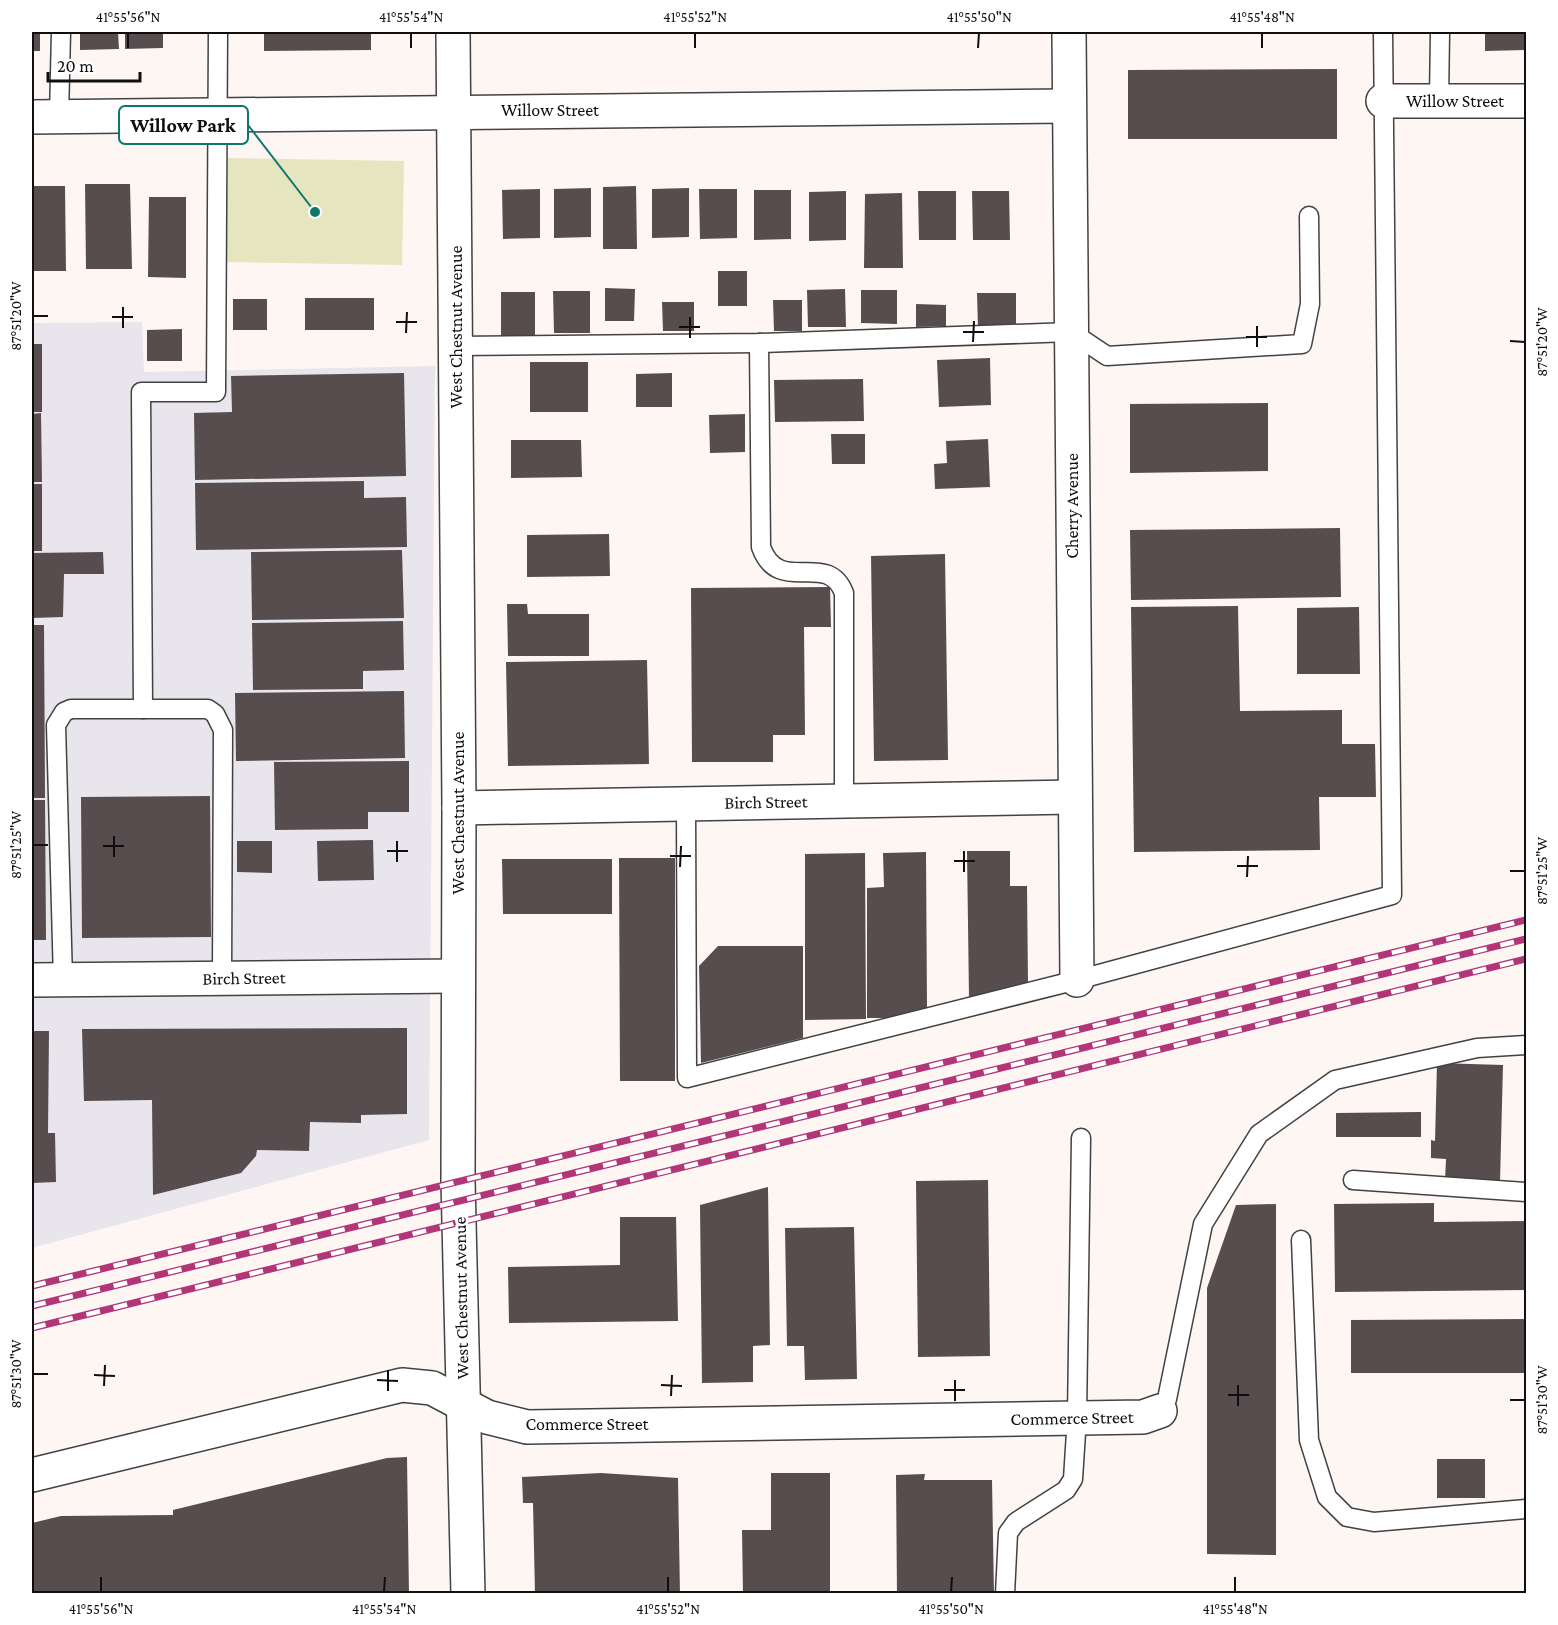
<svg xmlns="http://www.w3.org/2000/svg" width="1558" height="1625" font-family="'Crimson Pro',serif">
  <style>
    .industrial { fill: #e8e5ed }
    .green { fill: #e5e5bf }
    .building { fill: #574d4e }
    .lines { fill: none; stroke-linecap: round; stroke-linejoin: round }
    .service-casing { stroke: #424242; stroke-width: 21 }
    .minor-casing { stroke: #424242; stroke-width: 36 }
    .service { stroke: #fff; stroke-width: 18 }
    .minor { stroke: #fff; stroke-width: 33 }
    .rail-casing { stroke: #b23577; stroke-width: 7 }
    .rail { stroke: #fff; stroke-width: 4.5; stroke-dasharray: 14; stroke-linecap: butt }
    .ticks { fill: none; stroke: #0f0f0f; stroke-width: 2 }
    .labels { text-anchor: middle; dominant-baseline: central; stroke-width: 6; stroke-linejoin: round; paint-order: stroke }
    .street-label { font-size: 18px; fill: #0f0f0f; stroke: #fff }
    .leader { fill: none; stroke: #0f766e; stroke-width: 2 }
    .callout-dot { fill: #0f766e; stroke: #fff; stroke-width: 2 }
    .callout { fill: #fff; stroke: #0f766e; stroke-width: 2 }
    .callout-label { font-size: 20px; text-anchor: middle; font-weight: bold; fill: #0f0f0f }
    .neatline { fill: none; stroke: #0f0f0f; stroke-width: 2 }
    .ticks-label { font-size: 15px; text-anchor: middle; fill: #0f0f0f }
  </style>
  <rect width="100%" height="100%" fill="#fef6f3"/>
  <!-- industrial -->
  <path class="industrial" d="M142 322 144 372 435 366 429 1140 32 1248V323Z"/>
  <!-- green -->
  <path class="green" d="M228 158 404 161 402 265 226 262Z"/>
  <!-- building -->
  <g class="building">
    <rect x="32" y="32" width="8" height="19"/>
    <path d="M80 32H118L119 49 80 50Z"/>
    <path d="M125 32H163V48L125 49Z"/>
    <path d="M264 32H371V50L264 51Z"/>
    <path d="M1485 32H1526V50L1485 51Z"/>
    <path d="M1337 69V139H1128V70Z"/>
    <path d="M85 184H130L132 269H86Z"/>
    <path d="M32 186H65L66 271H32Z"/>
    <path d="M636 186 637 249H603V187Z"/>
    <path d="M591 188V237L554 238V189Z"/>
    <path d="M689 188V237L652 238V189Z"/>
    <path d="M540 189V238L503 239 502 190Z"/>
    <path d="M699 189H737V238L700 239Z"/>
    <path d="M754 190H791V239L754 240Z"/>
    <path d="M846 191V240L809 241V192Z"/>
    <path d="M918 191H956V240H919Z"/>
    <path d="M972 191H1009L1010 240H973Z"/>
    <path d="M902 193 903 268H864L865 194Z"/>
    <path d="M149 197H186V278L148 277Z"/>
    <rect x="718" y="271" width="29" height="35"/>
    <path d="M605 288 635 289 634 321H605Z"/>
    <path d="M845 289 846 327H808L807 290Z"/>
    <path d="M861 290H897V324L861 323Z"/>
    <path d="M553 291H590V333H554Z"/>
    <rect x="501" y="292" width="34" height="45"/>
    <path d="M977 293H1016V327L978 328Z"/>
    <rect x="305" y="298" width="69" height="32"/>
    <rect x="233" y="299" width="34" height="31"/>
    <path d="M773 300H802V331H774Z"/>
    <path d="M662 302H694V331H663Z"/>
    <path d="M916 304 946 305V326L916 327Z"/>
    <path d="M182 329V361H147V330Z"/>
    <rect x="32" y="344" width="10" height="68"/>
    <path d="M990 358 991 405 939 407 937 360Z"/>
    <rect x="530" y="362" width="58" height="50"/>
    <path d="M404 373 406 476 195 480 194 413 232 412 231 376Z"/>
    <path d="M672 373V407H636V374Z"/>
    <path d="M863 379 864 421 775 422 774 380Z"/>
    <path d="M1268 403V471L1130 473V404Z"/>
    <path d="M41 413 42 482H32V414Z"/>
    <path d="M745 414V452L710 453 709 415Z"/>
    <path d="M831 434H865V464H832Z"/>
    <path d="M988 439 990 487 935 489 934 464 947 463 946 441Z"/>
    <path d="M511 440H581L582 477 511 478Z"/>
    <path d="M364 481V498L406 497 407 547 196 550 195 483Z"/>
    <rect x="32" y="484" width="10" height="67"/>
    <path d="M1340 528 1341 597 1131 600 1130 530Z"/>
    <path d="M609 534 610 576 527 577V535Z"/>
    <path d="M402 550 404 618 252 620 251 552Z"/>
    <path d="M103 552 104 574H64L63 617 32 618V553Z"/>
    <path d="M945 554 948 760 874 761 871 556Z"/>
    <path d="M830 587 831 627H804L805 735H773V762H692L691 588Z"/>
    <path d="M507 604H527L528 614H589V656H508Z"/>
    <path d="M1238 606 1240 711 1342 710V744H1375L1376 797H1319L1320 850 1134 852 1131 607Z"/>
    <path d="M1359 607 1360 674H1297V608Z"/>
    <path d="M403 621 404 670 363 671V689L253 690 252 623Z"/>
    <path d="M32 625H44L45 798H32Z"/>
    <path d="M647 660 649 764 508 766 506 662Z"/>
    <path d="M404 691 405 758 236 761 235 693Z"/>
    <path d="M409 761V812H368V829L275 830 274 762Z"/>
    <path d="M210 796 211 937 82 938 81 797Z"/>
    <path d="M32 800H45L46 940H32Z"/>
    <path d="M373 840 374 880 318 881 317 841Z"/>
    <path d="M237 841H272V873L237 872Z"/>
    <path d="M967 851H1010V886H1027L1028 983 969 998Z"/>
    <path d="M926 852 927 1009 891 1018H867V888L884 887 883 853Z"/>
    <path d="M865 853 866 1019 805 1020V854Z"/>
    <path d="M619 858H675V1081H620Z"/>
    <path d="M502 859H612V914H503Z"/>
    <path d="M718 946H803V1038L701 1063 699 966Z"/>
    <path d="M407 1028V1114L361 1115V1123L310 1122 309 1151 257 1150 256 1156 241 1173 153 1195 152 1100 84 1101 82 1029Z"/>
    <path d="M32 1031H49L48 1133H55L56 1182 32 1183Z"/>
    <path d="M1437 1063 1503 1065 1500 1182 1445 1181 1446 1159 1431 1158V1140L1435 1141Z"/>
    <path d="M1421 1112V1137H1336V1113Z"/>
    <path d="M988 1180 990 1356 918 1357 916 1181Z"/>
    <path d="M768 1187 770 1345 753 1346V1382L702 1383 700 1205Z"/>
    <path d="M1434 1203V1222L1526 1221V1290L1335 1292 1334 1204Z"/>
    <path d="M1276 1204V1555L1207 1554V1288L1236 1205Z"/>
    <path d="M620 1217H676L678 1321 509 1323 508 1267 620 1265Z"/>
    <path d="M854 1227 857 1379 805 1380 804 1346H787L785 1228Z"/>
    <path d="M1526 1319V1373H1351V1320Z"/>
    <path d="M407 1457 409 1594H32V1523L61 1516 173 1515V1510L387 1458Z"/>
    <rect x="1437" y="1459" width="48" height="39"/>
    <path d="M601 1473 678 1478 680 1594H535L533 1503H523L522 1477Z"/>
    <path d="M771 1473H830V1594H743L742 1530H771Z"/>
    <path d="M925 1474 924 1480H992L994 1594H897L896 1475Z"/>
  </g>
  <g class="lines">
    <defs>
      <g id="service">
        <path d="M1439 101 1440 32"/>
        <path d="M59 116 61 32"/>
        <path d="M759 343 761 547C779 597 827 549 844 593V801"/>
        <path d="M456 346 759 343 1071 332 1107 356 1302 344 1310 304 1309 216"/>
        <path d="M143 709 141 392H216L218 32"/>
        <path d="M686 804 687 1078 1077 980 1392 895 1383 32"/>
        <path d="M63 980 56 725 64 712 71 709H208L215 714 223 730 222 978"/>
        <path d="M1353 1180 1526 1192"/>
        <path d="M1301 1240 1309 1440 1327 1497 1347 1517 1374 1522 1526 1509"/>
        <path d="M1160 1411 1167 1399 1203 1224 1259 1134 1335 1080 1477 1048 1526 1045"/>
        <path d="M1005 1594 1008 1533 1016 1522 1066 1490 1073 1479 1077 1417 1081 1138"/>
      </g>
      <g id="minor">
        <path d="M453 32 459 808 458 1181 468 1594"/>
        <path d="M1069 32 1077 980"/>
        <path d="M1383 101H1526"/>
        <path d="M32 117 1069 106"/>
        <path d="M459 808 1074 797"/>
        <path d="M32 980 457 976"/>
        <path d="M32 1475 402 1385 432 1388 487 1417 527 1427 1143 1417 1160 1411"/>
      </g>
    </defs>
    <!-- service casing -->
    <use href="#service" class="service-casing"/>
    <!-- minor casing -->
    <use href="#minor" class="minor-casing"/>
    <!-- service -->
    <use href="#service" class="service"/>
    <!-- minor -->
    <use href="#minor" class="minor"/>
    <defs>
      <g id="rail">
        <path d="M32 1286 1526 920"/>
        <path d="M32 1306 1526 939"/>
        <path d="M32 1328 1526 959"/>
      </g>
    </defs>
    <!-- rail casing -->
    <use href="#rail" class="rail-casing"/>
    <!-- rail -->
    <use href="#rail" class="rail"/>
  </g>
  <!-- ticks -->
  <path class="ticks" d="M128 48V33M411 48V33M695 48V33M978 48 979 33M1262 48V33M33 316H48M112 317H133M396 322H417M679 327H700M123 328V307M963 332H984M406 333 407 312M1246 337H1267M690 338V317M1510 341 1525 342M973 342 974 321M1257 347V326M33 845H48M103 846H124M387 851H408M670 856H691M114 857V836M954 861H975M397 862V841M1237 866H1258M680 867 681 846M1510 871H1525M964 872V851M1247 877 1248 856M33 1374H48M94 1375 115 1376M377 1380 398 1381M661 1385 682 1386M104 1386 105 1365M944 1390H965M388 1391V1370M1228 1395H1249M671 1396 672 1375M1510 1400H1525M955 1401V1380M1238 1406V1385M101 1592V1577M384 1592 385 1577M668 1592V1577M951 1592 952 1577M1235 1592V1577"/>
  <g class="labels">
    <!-- street labels -->
    <g class="street-label">
      <text x="1455" y="101">Willow Street</text>
      <text x="550" y="110">Willow Street</text>
      <text transform="translate(456 327) rotate(-90)">West Chestnut Avenue</text>
      <text transform="translate(1072 506) rotate(-90)">Cherry Avenue</text>
      <text transform="translate(766 802) rotate(-1)">Birch Street</text>
      <text transform="translate(458 813) rotate(-90)">West Chestnut Avenue</text>
      <text transform="translate(244 978) rotate(-1)">Birch Street</text>
      <text transform="translate(461 1298) rotate(-91)">West Chestnut Avenue</text>
      <text transform="translate(1072 1418) rotate(-1)">Commerce Street</text>
      <text x="587" y="1424">Commerce Street</text>
    </g>
  </g>
  <!-- callouts -->
  <path class="leader" d="M315 212L248 125"/>
  <circle class="callout-dot" cx="315" cy="212" r="6"/>
  <rect class="callout" x="119" y="106" width="129" height="38" rx="6"/>
  <g class="callout-label">
    <text x="183" y="132">Willow Park</text>
  </g>
  <!-- border -->
  <rect width="1558" height="1625" fill="none" stroke="#ffffff" stroke-width="66"/>
  <!-- scale -->
  <path d="M48 72v9h92v-9" fill="none" stroke="#0f0f0f" stroke-width="3"/>
  <text x="57" y="72" font-size="18" fill="#0f0f0f" stroke="#ffffff" stroke-width="4.5" paint-order="stroke">20 m</text>
  <rect x="33" y="33" width="1492" height="1559" class="neatline"/>
  <g class="ticks-label">
    <text x="128" y="22">41°55'56"N</text>
    <text x="411" y="22">41°55'54"N</text>
    <text x="695" y="22">41°55'52"N</text>
    <text x="979" y="22">41°55'50"N</text>
    <text x="1262" y="22">41°55'48"N</text>
    <text transform="translate(16 316) rotate(-90)" y="5">87°51'20"W</text>
    <text transform="translate(1542 342) rotate(-90)" y="5">87°51'20"W</text>
    <text transform="translate(16 845) rotate(-90)" y="5">87°51'25"W</text>
    <text transform="translate(1542 871) rotate(-90)" y="5">87°51'25"W</text>
    <text transform="translate(16 1374) rotate(-90)" y="5">87°51'30"W</text>
    <text transform="translate(1542 1400) rotate(-90)" y="5">87°51'30"W</text>
    <text x="101" y="1614">41°55'56"N</text>
    <text x="384" y="1614">41°55'54"N</text>
    <text x="668" y="1614">41°55'52"N</text>
    <text x="951" y="1614">41°55'50"N</text>
    <text x="1235" y="1614">41°55'48"N</text>
  </g>
</svg>
